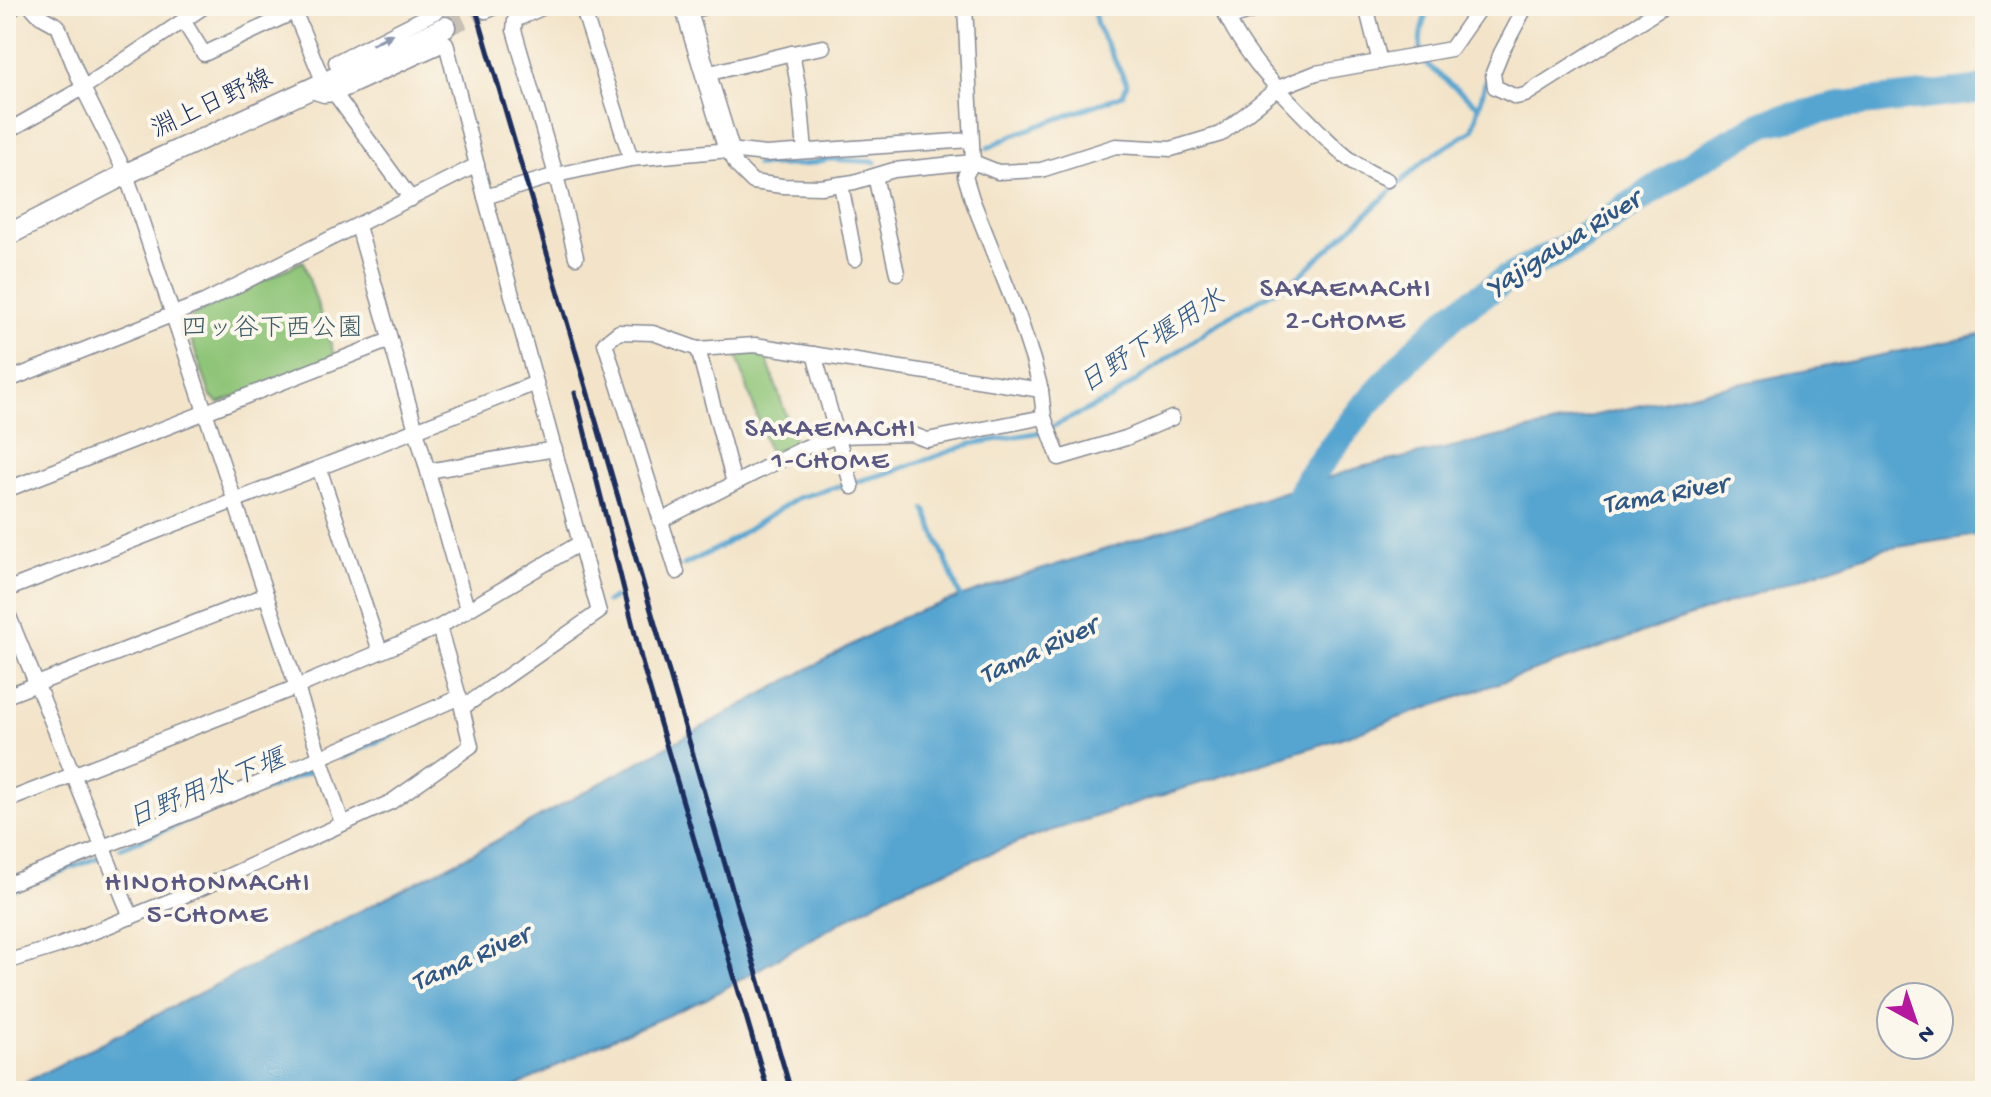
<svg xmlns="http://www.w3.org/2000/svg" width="1991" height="1097" font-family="'Gochi Hand','Klee One',sans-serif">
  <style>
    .green { fill: #8fc578; stroke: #557a6b; stroke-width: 2 }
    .water { fill: #56a5d0; stroke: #386a97; stroke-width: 2 }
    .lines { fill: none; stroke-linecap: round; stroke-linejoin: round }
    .stream { stroke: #56a5d0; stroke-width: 5 }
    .river { stroke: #56a5d0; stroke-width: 28 }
    .secondary-tunnel { stroke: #c8c0b4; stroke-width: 20; stroke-dasharray: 20 10; stroke-linecap: butt }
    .street-casing { stroke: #878a94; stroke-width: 17 }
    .secondary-casing { stroke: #878a94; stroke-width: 23 }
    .street { stroke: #fff; stroke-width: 14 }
    .secondary { stroke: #fff; stroke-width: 20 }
    .rail { stroke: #1b2f5e; stroke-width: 5 }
    .oneway { fill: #8d97ae }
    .labels { text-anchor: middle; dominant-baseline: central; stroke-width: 8; stroke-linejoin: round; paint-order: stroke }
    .street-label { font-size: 26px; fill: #1b2f5e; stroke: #fbf7ec }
    .park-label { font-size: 26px; fill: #3e5c66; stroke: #fbf7ec }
    .water-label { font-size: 28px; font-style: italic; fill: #305886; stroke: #fbf7ec }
    .neighbourhood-label { font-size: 28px; letter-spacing: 2px; fill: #5b5883; stroke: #fbf7ec }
  </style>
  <rect width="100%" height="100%" fill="#fbf7ec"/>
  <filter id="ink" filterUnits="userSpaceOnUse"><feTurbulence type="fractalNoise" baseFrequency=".0125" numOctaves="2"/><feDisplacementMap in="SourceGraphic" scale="16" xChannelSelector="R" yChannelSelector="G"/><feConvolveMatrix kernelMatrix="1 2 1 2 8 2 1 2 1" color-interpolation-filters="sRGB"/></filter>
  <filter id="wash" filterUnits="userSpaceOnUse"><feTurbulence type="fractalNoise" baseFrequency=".006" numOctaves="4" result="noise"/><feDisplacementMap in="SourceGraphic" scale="32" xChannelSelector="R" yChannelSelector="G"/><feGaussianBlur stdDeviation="1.8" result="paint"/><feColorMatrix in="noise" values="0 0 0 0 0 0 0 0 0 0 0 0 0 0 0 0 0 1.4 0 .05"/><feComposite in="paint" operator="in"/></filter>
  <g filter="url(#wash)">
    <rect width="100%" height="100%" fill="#f3e4c9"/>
    <!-- green -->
    <g class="green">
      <path d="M303 261 335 357 219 403 211 397 187 327 194 315Z"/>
      <path d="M736 353 765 354 796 444 769 453Z"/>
    </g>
    <!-- water -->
    <path class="water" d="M1985 334V534L1884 549 1338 739 1035 836 898 890 706 999 590 1049 508 1091H8L483 848 902 617 1009 580 1361 467 1719 388Z"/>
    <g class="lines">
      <!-- stream -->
      <g class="stream">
        <path d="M1429 6C1423 22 1415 44 1425 61 1430 70 1468 97 1478 106"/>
        <path d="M988 148 1013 135 1123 95 1127 84 1097 26 1093 6"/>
        <path d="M756 165H802L829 159 875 162"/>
        <path d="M925 509 962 601"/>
        <path d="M684 565 720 547 797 498 891 472 971 444 1041 432 1112 398 1215 325 1297 278 1425 160 1473 130 1488 72"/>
        <path d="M607 602 614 598"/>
        <path d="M548 640 589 612"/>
        <path d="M341 758 442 712"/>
        <path d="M120 848 309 772"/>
        <path d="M6 893 99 857"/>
      </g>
      <!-- river -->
      <path class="river" d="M1290 517 1309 478 1362 409 1413 353 1454 314 1506 279 1574 243 1696 161 1765 123 1844 105 1985 89"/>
    </g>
  </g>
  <g filter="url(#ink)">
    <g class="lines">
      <!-- secondary-tunnel -->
      <path class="secondary-tunnel" d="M445 27 486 8"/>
      <defs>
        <g id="street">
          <path d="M31 6 40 16 58 26 83 88 126 174 342 823"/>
          <path d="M292 6 324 83"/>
          <path d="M546 6 515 20 514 30 556 175 576 257"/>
          <path d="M582 6 631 159"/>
          <path d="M965 6 973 162 998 172 1041 170 1116 146 1171 149 1221 134 1278 88 1316 73 1451 49 1481 6"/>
          <path d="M1222 6C1242 54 1281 93 1317 129 1330 142 1344 157 1360 166 1368 172 1378 176 1387 180"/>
          <path d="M1366 6 1380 62"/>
          <path d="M1526 6 1501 53 1493 73 1495 87 1516 97 1525 95 1665 6"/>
          <path d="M688 13 706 6"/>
          <path d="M6 16 15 6"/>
          <path d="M1228 19 1267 6"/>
          <path d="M184 22 204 54 294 12"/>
          <path d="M792 53 800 96 805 151"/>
          <path d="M706 74 792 53 823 47"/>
          <path d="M341 76 336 62 437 11 435 6"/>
          <path d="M335 94 411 199"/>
          <path d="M6 132 83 88 205 6"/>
          <path d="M729 150 737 166 753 182 782 186 821 187 854 182 894 170 973 162"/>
          <path d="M973 162 965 176 972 199 1019 317 1033 360 1041 390 1044 417 1059 458 1126 438 1172 418"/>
          <path d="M875 176 897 273"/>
          <path d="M841 184 855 259"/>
          <path d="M485 197 556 175 631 159 729 150 766 154 971 140"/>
          <path d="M358 226 467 609"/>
          <path d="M698 349 734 483"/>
          <path d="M814 354 852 487"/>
          <path d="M6 381 204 302 477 165"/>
          <path d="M319 468 380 651"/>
          <path d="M428 471 555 449"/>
          <path d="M6 490 390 340"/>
          <path d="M660 521 806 447 838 436 911 434 927 440 1044 417"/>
          <path d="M677 572 605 343 619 332 653 333 698 349 755 345 1041 390"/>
          <path d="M6 590 536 383"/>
          <path d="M6 609 131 917"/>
          <path d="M439 627 462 707"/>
          <path d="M6 696 266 595"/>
          <path d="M6 801 297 687 439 627 580 543"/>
          <path d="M6 885C159 826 310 763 460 697"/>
          <path d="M6 962 58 946 195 891 391 802 471 746 462 708 599 612 485 197 446 43 335 94 324 95 308 90"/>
        </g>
        <g id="secondary">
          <path d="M685 6 729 150"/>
          <path d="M486 8 490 6"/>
          <path d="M6 236 126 174 445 27"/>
        </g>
      </defs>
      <!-- street casing -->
      <use href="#street" class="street-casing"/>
      <!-- secondary casing -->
      <use href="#secondary" class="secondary-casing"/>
      <!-- street -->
      <use href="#street" class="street"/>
      <!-- secondary -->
      <use href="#secondary" class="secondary"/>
      <!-- rail -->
      <g class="rail">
        <path d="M475 6 791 1091"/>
        <path d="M575 393 643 666 768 1091"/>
      </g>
    </g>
    <!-- one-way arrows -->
    <defs><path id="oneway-solid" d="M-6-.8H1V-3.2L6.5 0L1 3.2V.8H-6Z" transform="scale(2)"/></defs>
    <use class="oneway" href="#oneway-solid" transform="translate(382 39) rotate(-27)"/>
  </g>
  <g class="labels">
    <!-- street labels -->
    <g class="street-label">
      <text transform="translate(213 106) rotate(-25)">淵上日野線</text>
    </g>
    <!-- park labels -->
    <g class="park-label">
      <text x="272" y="330">四ッ谷下西公園</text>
    </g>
    <!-- water labels -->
    <g class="water-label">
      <text transform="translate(1564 245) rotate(-32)">Yajigawa River</text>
      <text transform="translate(1153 343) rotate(-33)">日野下堰用水</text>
      <text transform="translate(1665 496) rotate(-10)">Tama River</text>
      <text transform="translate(1039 652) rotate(-25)">Tama River</text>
      <text transform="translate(207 791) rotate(-22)">日野用水下堰</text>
      <text transform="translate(471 960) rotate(-24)">Tama River</text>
    </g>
    <!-- neighbourhood labels -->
    <g class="neighbourhood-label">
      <text x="1346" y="290">SAKAEMACHI<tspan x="1346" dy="32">2-CHOME</tspan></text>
      <text x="831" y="430">SAKAEMACHI<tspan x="831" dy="32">1-CHOME</tspan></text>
      <text x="208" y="884">HINOHONMACHI<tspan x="208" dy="32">5-CHOME</tspan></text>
    </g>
  </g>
  <!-- margin -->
  <rect width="1991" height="1097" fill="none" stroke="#fbf7ec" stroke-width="32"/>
  <!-- north arrow -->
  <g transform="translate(1915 1021) rotate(140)"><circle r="38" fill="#fbf7ec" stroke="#a1a7b3" stroke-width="2"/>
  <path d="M0-6L14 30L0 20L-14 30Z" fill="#b5179e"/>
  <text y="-12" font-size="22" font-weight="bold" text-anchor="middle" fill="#1b2f5e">N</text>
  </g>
</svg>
